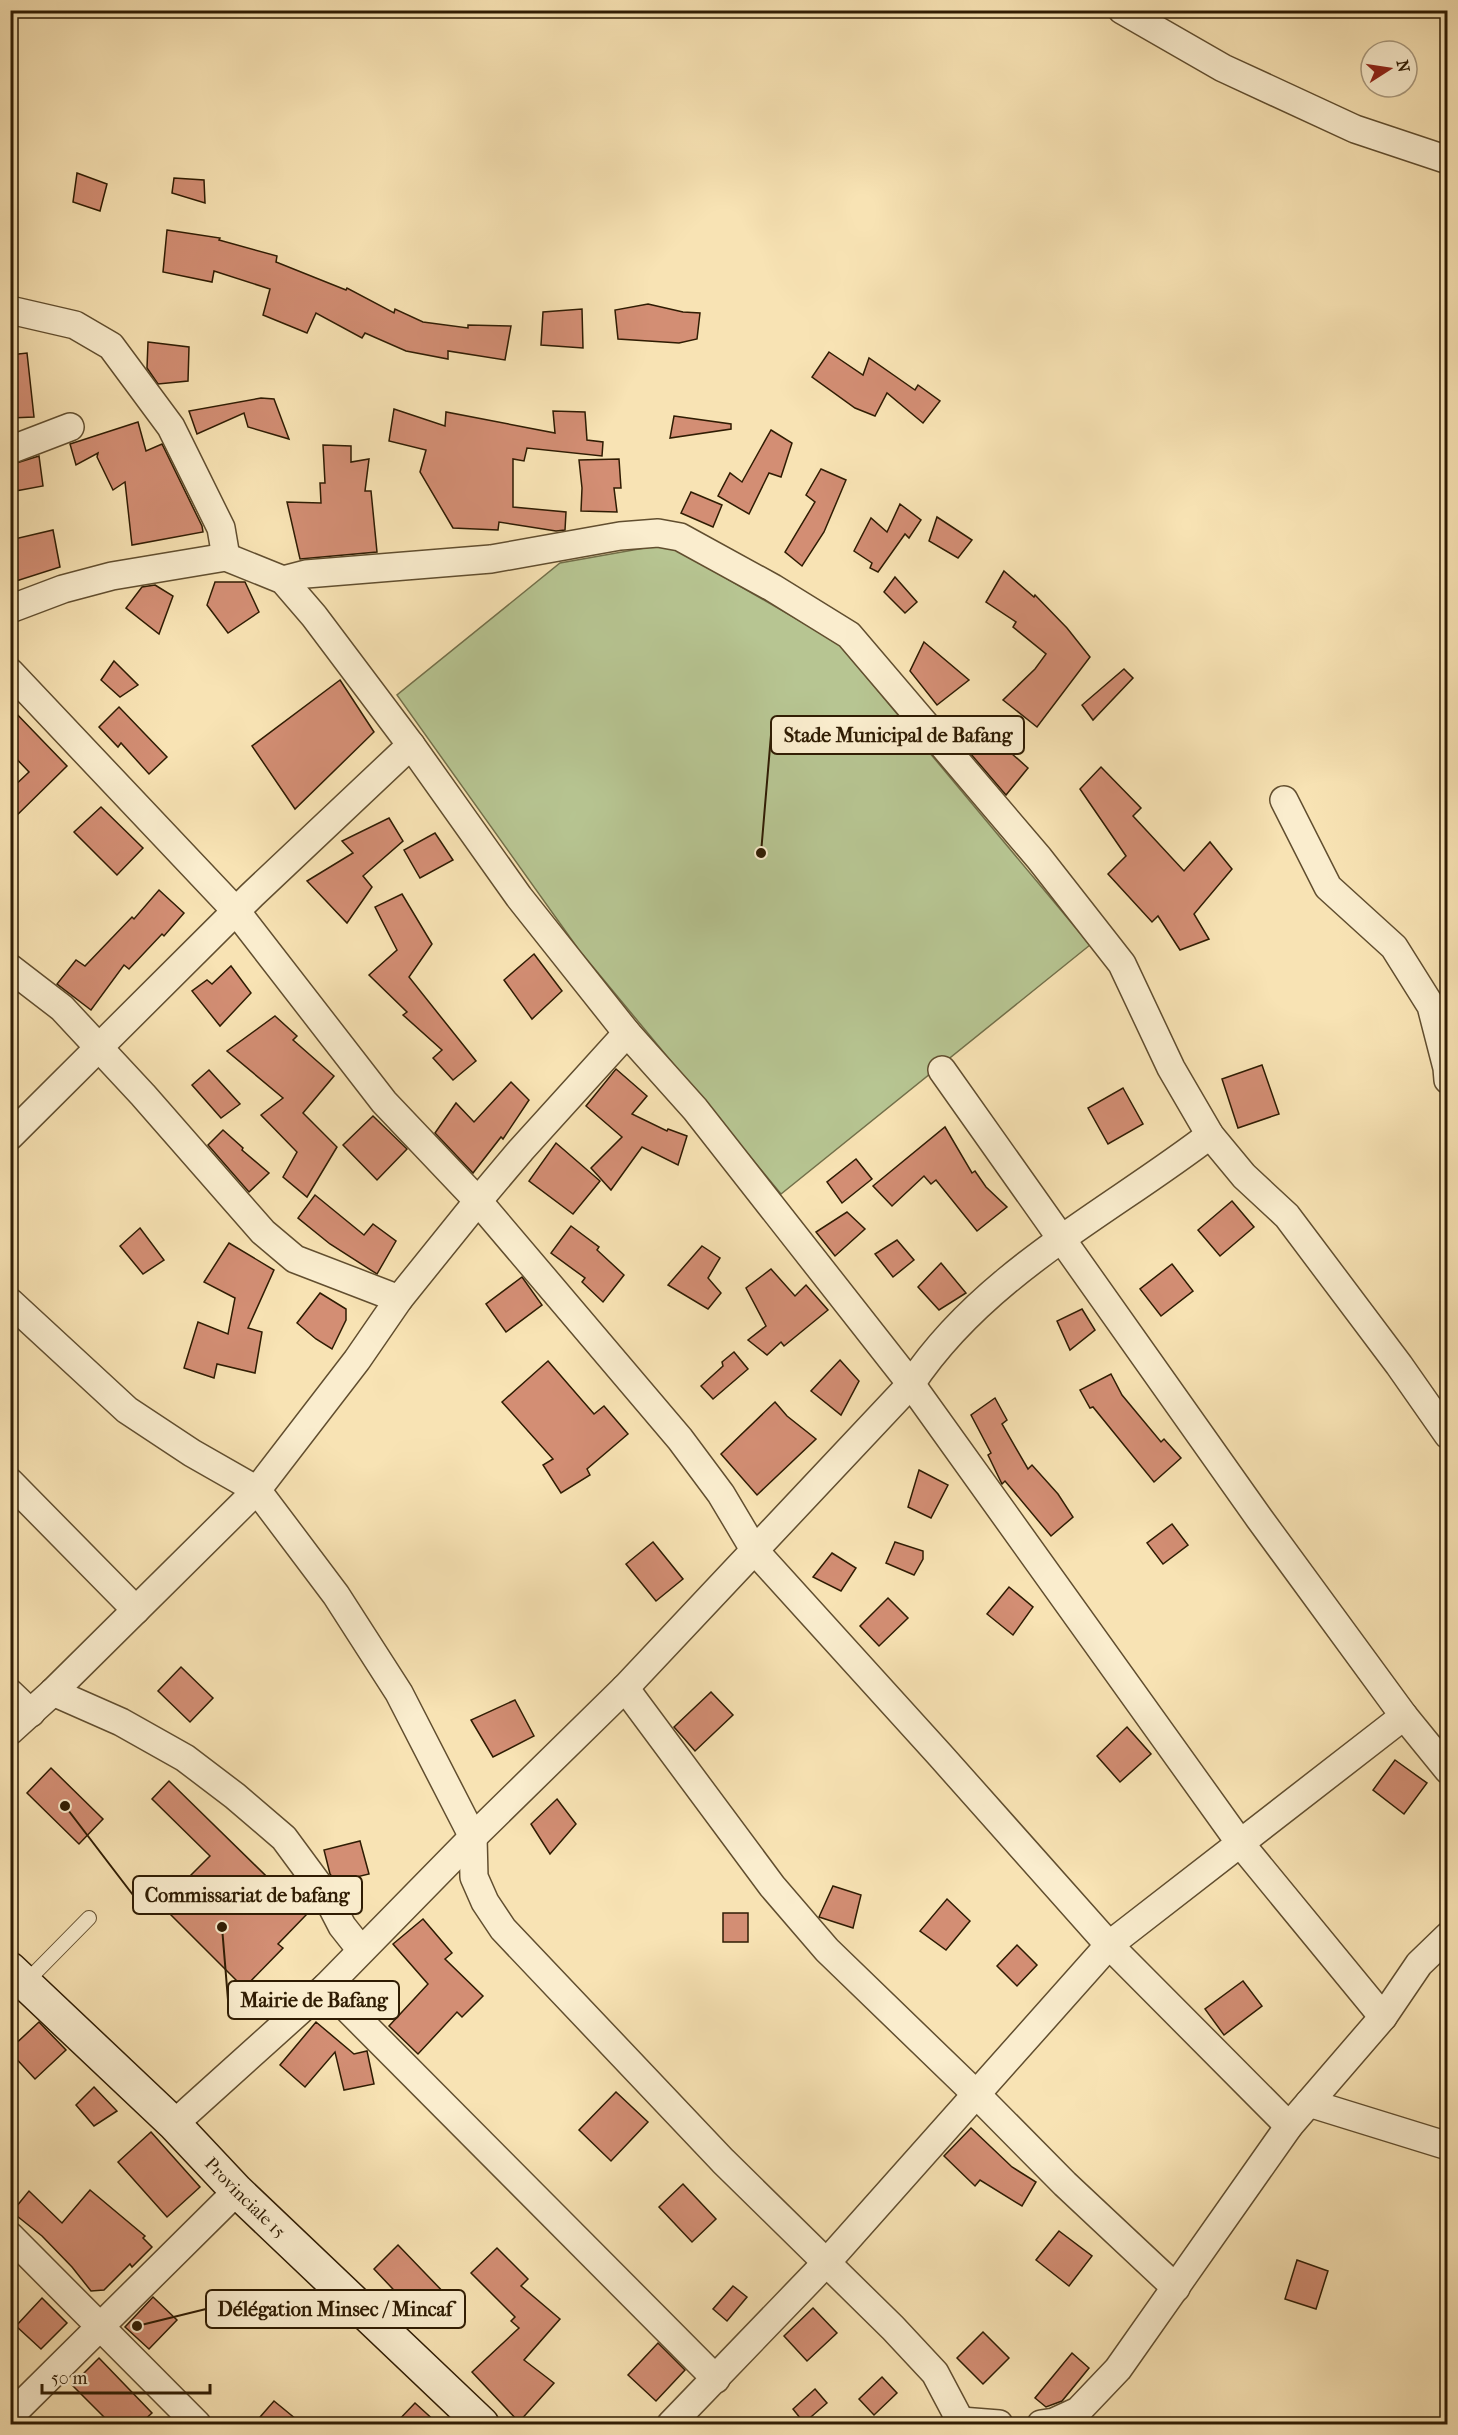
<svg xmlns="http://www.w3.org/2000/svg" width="1458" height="2435" font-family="'IM FELL French Canon',serif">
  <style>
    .green { fill: #b7c592; stroke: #73704a; stroke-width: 1.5 }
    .building { fill: #d38e74; stroke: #2f1c03; stroke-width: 1.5 }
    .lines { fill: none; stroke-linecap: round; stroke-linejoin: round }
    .lane-casing { stroke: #614e2f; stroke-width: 16 }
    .street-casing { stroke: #614e2f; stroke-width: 30 }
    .secondary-casing { stroke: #2f1c03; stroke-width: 36 }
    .lane { stroke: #faedce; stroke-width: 14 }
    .street { stroke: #faedce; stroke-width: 27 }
    .secondary { stroke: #faedce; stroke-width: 33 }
    .labels { text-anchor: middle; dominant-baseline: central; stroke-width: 4.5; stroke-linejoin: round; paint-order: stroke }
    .street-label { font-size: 18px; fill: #2f1c03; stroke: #faedce }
    .leader { fill: none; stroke: #2f1c03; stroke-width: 2 }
    .callout-dot { fill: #2f1c03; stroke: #faedce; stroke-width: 2 }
    .callout { fill: #faedce; stroke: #2f1c03; stroke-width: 2 }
    .callout-label { font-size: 20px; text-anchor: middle; font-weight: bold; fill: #2f1c03 }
  </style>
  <rect width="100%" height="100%" fill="#f8e3b4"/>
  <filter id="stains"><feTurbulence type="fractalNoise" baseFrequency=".00333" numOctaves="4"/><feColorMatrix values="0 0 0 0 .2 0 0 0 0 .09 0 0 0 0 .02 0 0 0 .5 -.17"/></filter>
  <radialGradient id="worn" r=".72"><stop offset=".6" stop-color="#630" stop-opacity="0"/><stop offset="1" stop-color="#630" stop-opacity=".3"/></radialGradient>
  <!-- green -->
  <path class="green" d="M667 544 838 643 1090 945 781 1194 579 950 397 695 560 563Z"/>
  <!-- building -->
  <g class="building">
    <path d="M77 173 107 184 100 211 73 202Z"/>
    <path d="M174 178 204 180 205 203 172 193Z"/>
    <path d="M167 230 220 238 219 240 277 256 276 262 346 290 347 288 394 313 395 309 423 322 468 328V325L511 326 505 360 448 351V359L406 351 365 333 362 338 316 313 307 333 263 315 270 289 214 271 212 282 163 272Z"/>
    <path d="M648 304 683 312 700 313 697 339 679 343 618 339 615 310Z"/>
    <path d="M582 309 583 348 541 345 543 312Z"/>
    <path d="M148 342 189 347 188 381 158 384 147 368Z"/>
    <path d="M829 352 863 375 869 358 915 390 918 385 940 401 923 423 887 393 875 416 855 408 812 377Z"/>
    <path d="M27 353 34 417 10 418V355Z"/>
    <path d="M261 398 274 399 289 439 248 427 244 413 197 434 189 411Z"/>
    <path d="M394 409 445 426 446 412 555 433 553 411 585 412 587 440 603 442 602 456 527 448 524 461 513 459V507L566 512 565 530 556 531 499 522 498 530 453 528 420 472 426 450 389 441Z"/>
    <path d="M674 416 731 424V429L670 438Z"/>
    <path d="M138 422 146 451 162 444 202 526 203 532 132 545 125 482 113 490 97 457 98 453 76 465 70 444Z"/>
    <path d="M771 430 792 443 781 477 769 473 749 514 718 496 730 473 742 482Z"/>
    <path d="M323 445 351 446V462L369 459 365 491H371L377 552 300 559 287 502 321 503 320 483H325Z"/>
    <path d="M39 456 43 486 10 492V465Z"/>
    <path d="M619 459 621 488H614L617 512 581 511 582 488 579 460Z"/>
    <path d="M821 469 846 480 824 532 802 566 785 552 815 502 806 495Z"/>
    <path d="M691 492 722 505 713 527 681 513Z"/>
    <path d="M900 504 921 520 909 538 905 534 878 572 870 568 872 563 854 551 871 518 887 532Z"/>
    <path d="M937 517 972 540 958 558 929 541Z"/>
    <path d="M53 530 60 567 10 583V540Z"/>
    <path d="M1004 571 1034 597 1035 595 1067 628 1090 657 1037 727 1003 700 1035 669 1046 654 1013 627 1016 622 986 602Z"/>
    <path d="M895 577 917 602 905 613 884 592Z"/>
    <path d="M215 582H245L259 612 228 633 207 605Z"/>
    <path d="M155 585 173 596 159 634 126 608 142 587Z"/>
    <path d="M924 642 969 680 937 705 910 671Z"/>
    <path d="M114 661 138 685 120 697 101 680Z"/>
    <path d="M1124 669 1133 678 1093 720 1082 705Z"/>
    <path d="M340 680 374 732 295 809 252 746Z"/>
    <path d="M10 707 67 766 10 822V790L29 772 10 752Z"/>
    <path d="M119 707 167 757 149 774 121 743 118 747 99 727Z"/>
    <path d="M984 729 1028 768 1006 795 964 746Z"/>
    <path d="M1101 767 1141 808 1133 816 1184 871 1210 842 1232 869 1194 914 1209 939 1180 950 1158 916 1152 922 1108 874 1126 856 1080 789Z"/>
    <path d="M101 807 143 848 117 875 74 832Z"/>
    <path d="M389 818 403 841 363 876 372 887 347 923 307 881 353 853 342 841Z"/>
    <path d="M435 833 453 860 420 878 404 850Z"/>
    <path d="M159 890 184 913 164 936 162 934 129 969 124 965 91 1010 57 984 76 960 85 966 132 917 134 919Z"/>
    <path d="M402 894 432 944 409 977 476 1061 453 1080 433 1058 442 1050 403 1015 407 1012 369 975 397 950 375 907Z"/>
    <path d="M534 954 562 991 532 1019 504 980Z"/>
    <path d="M231 966 251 993 220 1026 192 991 207 980 212 984Z"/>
    <path d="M275 1016 297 1036 293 1040 334 1076 303 1113 337 1147 307 1197 283 1177 297 1152 261 1115 283 1098 227 1051Z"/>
    <path d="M1262 1065 1279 1114 1238 1128 1222 1079Z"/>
    <path d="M616 1069 647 1096 632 1114 667 1131 668 1129 687 1136 678 1165 642 1147 611 1190 591 1168 622 1137 586 1106Z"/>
    <path d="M209 1070 240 1104 221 1118 192 1085Z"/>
    <path d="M511 1082 529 1100 503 1139 501 1137 473 1173 435 1133 456 1103 474 1122Z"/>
    <path d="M1123 1088 1143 1124 1108 1144 1088 1108Z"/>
    <path d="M373 1116 407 1149 377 1180 343 1145Z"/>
    <path d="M945 1127 972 1173 975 1171 986 1187 1007 1207 977 1231 936 1180 931 1184 924 1176 892 1206 873 1186Z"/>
    <path d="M223 1130 243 1148 242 1150 269 1173 249 1192 208 1145Z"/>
    <path d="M556 1143 600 1181 573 1214 529 1181Z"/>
    <path d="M856 1159 872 1179 842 1203 827 1182Z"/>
    <path d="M315 1195 364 1235 373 1224 396 1241 377 1274 330 1244 298 1218Z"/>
    <path d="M1232 1201 1254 1227 1220 1256 1198 1230Z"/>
    <path d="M847 1212 865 1229 835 1256 816 1232Z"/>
    <path d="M571 1226 599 1247 597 1250 624 1275 603 1302 582 1282 585 1278 551 1253Z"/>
    <path d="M140 1228 164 1260 143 1274 120 1246Z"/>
    <path d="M897 1240 914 1260 893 1277 875 1254Z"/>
    <path d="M229 1243 274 1270 248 1328 262 1332 255 1373 217 1364 214 1378 184 1368 198 1322 228 1334 235 1298 204 1282Z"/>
    <path d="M702 1246 720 1258 708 1278 721 1293 708 1309 668 1285Z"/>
    <path d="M941 1263 966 1293 939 1310 918 1287Z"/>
    <path d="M1172 1264 1193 1291 1161 1316 1140 1289Z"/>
    <path d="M771 1269 795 1296 806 1285 828 1310 784 1346 781 1342 767 1355 748 1340 766 1326 746 1288Z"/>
    <path d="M522 1277 542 1305 506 1332 486 1304Z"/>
    <path d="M320 1293 346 1309V1320L332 1349 316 1339 297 1323Z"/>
    <path d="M1082 1309 1095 1330 1070 1350 1057 1321Z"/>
    <path d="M734 1352 748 1369 713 1399 701 1386 723 1366 722 1362Z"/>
    <path d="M840 1360 859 1381 841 1415 811 1391Z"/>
    <path d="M548 1361 594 1414 604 1406 628 1434 587 1469 590 1475 561 1493 543 1465 553 1459 502 1402Z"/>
    <path d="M1111 1374 1122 1395 1161 1442 1164 1439 1181 1458 1154 1482 1093 1407 1090 1408 1080 1390Z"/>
    <path d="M995 1398 1007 1420 1002 1424 1028 1469 1032 1465 1058 1494 1073 1517 1051 1536 1005 1481 1002 1484 988 1455 991 1453 971 1415Z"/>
    <path d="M775 1402 787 1416 816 1439 757 1495 721 1454Z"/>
    <path d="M919 1470 948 1485 931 1518 908 1507Z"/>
    <path d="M1172 1524 1188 1545 1163 1564 1147 1543Z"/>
    <path d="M653 1542 683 1579 656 1601 626 1564Z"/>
    <path d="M895 1542 923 1551V1559L914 1575 886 1563Z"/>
    <path d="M832 1553 856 1568 841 1591 813 1577Z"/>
    <path d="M1009 1587 1033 1607 1013 1635 987 1614Z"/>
    <path d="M888 1598 908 1618 879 1646 860 1626Z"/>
    <path d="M181 1667 213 1698 190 1722 158 1691Z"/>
    <path d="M711 1692 733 1715 695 1751 674 1727Z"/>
    <path d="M515 1700 534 1736 493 1757 471 1720Z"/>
    <path d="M1127 1727 1151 1754 1120 1782 1097 1756Z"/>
    <path d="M1395 1760 1427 1783 1404 1814 1373 1790Z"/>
    <path d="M51 1768 103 1819 79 1844 27 1793Z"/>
    <path d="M169 1781 306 1915 278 1944 283 1948 244 1988 161 1905 210 1856 152 1799Z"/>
    <path d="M557 1799 576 1824 550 1854 531 1824Z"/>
    <path d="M360 1841 369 1874 336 1882 330 1874 324 1850Z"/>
    <path d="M833 1886 861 1895 853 1928 819 1917Z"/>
    <path d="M947 1899 970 1921 946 1950 920 1931Z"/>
    <rect x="723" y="1913" width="25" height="29"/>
    <path d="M423 1919 452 1953 445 1959 483 1996 462 2017 457 2012 418 2054 389 2026 428 1984 393 1944Z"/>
    <path d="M1017 1945 1037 1965 1017 1986 997 1966Z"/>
    <path d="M1243 1981 1262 2006 1224 2035 1205 2009Z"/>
    <path d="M39 2022 66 2050 35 2079 10 2052V2049Z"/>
    <path d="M316 2022 354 2054 367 2051 374 2084 344 2090 335 2052 305 2087 280 2065Z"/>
    <path d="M94 2087 117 2111 94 2126 76 2105Z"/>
    <path d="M616 2092 648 2122 611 2161 579 2130Z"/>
    <path d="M971 2128 1012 2167 1036 2182 1022 2206 980 2180 975 2186 944 2156Z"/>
    <path d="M151 2132 200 2187 167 2217 118 2162Z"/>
    <path d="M683 2184 716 2219 692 2242 659 2207Z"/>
    <path d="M90 2190 145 2236 143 2238 152 2247 132 2267 130 2264 104 2290 91 2291 72 2267 42 2236 12 2212 29 2191 62 2223Z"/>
    <path d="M1059 2231 1092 2256 1069 2286 1036 2260Z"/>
    <path d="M398 2245 450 2299 425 2323 374 2269Z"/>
    <path d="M497 2248 528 2279 521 2286 560 2319 524 2360 554 2383 519 2422 472 2372 519 2328 511 2321 515 2317 471 2273Z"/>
    <path d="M1297 2260 1328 2271 1316 2309 1285 2299Z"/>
    <path d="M733 2286 747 2297 727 2321 713 2309Z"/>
    <path d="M153 2297 177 2320 149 2349 125 2327Z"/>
    <path d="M42 2298 67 2323 41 2349 16 2326Z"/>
    <path d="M813 2308 837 2333 807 2361 784 2336Z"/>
    <path d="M983 2332 1009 2358 983 2384 957 2358Z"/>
    <path d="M658 2343 685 2370 656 2401 628 2375Z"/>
    <path d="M1072 2353 1089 2368 1062 2401 1046 2407 1035 2398Z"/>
    <path d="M99 2358 152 2413 140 2424H111L72 2385Z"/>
    <path d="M882 2377 897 2393 874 2415 859 2399Z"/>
    <path d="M815 2389 827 2403 804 2423 793 2409Z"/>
    <path d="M274 2401 302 2424H254Z"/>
    <path d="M415 2403 438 2424H395Z"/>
  </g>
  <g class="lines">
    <defs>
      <path id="lane" d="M25 1983 89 1918"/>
      <g id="street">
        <path d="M1122 10 1223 68 1355 129 1448 160"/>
        <path d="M10 310 75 325 111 346 171 427 221 528 226 557"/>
        <path d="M10 450 70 427"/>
        <path d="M283 580 306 574 491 559 620 536 658 533 680 537 773 588 849 635 1039 858 1122 964 1171 1068 1210 1135 1244 1176 1287 1216 1399 1365 1448 1435"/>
        <path d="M10 609 63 589 112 576 226 557 283 580 314 616 411 745 519 897 627 1033 695 1109 911 1384 1240 1843 1383 2017"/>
        <path d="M10 672 236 911 384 1102 478 1201 680 1439 721 1494 755 1551 940 1755 1109 1945 1289 2126"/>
        <path d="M1284 800 1328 887 1394 947 1431 1006 1447 1068 1448 1080"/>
        <path d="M10 968 62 1008 143 1095 263 1232 295 1259 399 1299"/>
        <path d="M942 1070 1259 1518 1404 1716 1448 1770"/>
        <path d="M10 1136 252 895 411 745"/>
        <path d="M10 1302 127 1410 192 1453 257 1490 336 1595 399 1693 473 1837 474 1877 485 1902 503 1929 723 2161 893 2328 935 2373 962 2424"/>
        <path d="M10 1482 136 1610"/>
        <path d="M625 1688 772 1886 827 1950 976 2094 1065 2184 1176 2288"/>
        <path d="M53 1692 121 1722 185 1758 235 1796 284 1838 326 1895 342 1926 361 1950"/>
        <path d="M10 1693 31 1713"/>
        <path d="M10 1731 53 1692 257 1490 357 1360 399 1299 478 1201 521 1150 627 1033"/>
        <path d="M326 1987 716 2379"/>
        <path d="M1309 2103 1448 2146"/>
        <path d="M174 2124 326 1987 473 1837 625 1688 911 1384C984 1274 1108 1213 1210 1135"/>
        <path d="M10 2236 197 2424"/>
        <path d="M10 2416 237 2191"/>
        <path d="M961 2421 999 2424"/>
        <path d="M671 2424 827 2262 1109 1945 1404 1716"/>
        <path d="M1041 2424 1054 2422 1078 2411 1118 2369 1289 2126 1383 2017 1419 1964 1448 1936"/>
      </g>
      <g id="secondary">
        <path id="s1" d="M10 1969 174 2124 237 2191 482 2424"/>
      </g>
    </defs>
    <!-- lane casing -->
    <use href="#lane" class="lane-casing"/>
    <!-- street casing -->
    <use href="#street" class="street-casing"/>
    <!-- secondary casing -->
    <use href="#secondary" class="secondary-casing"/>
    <!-- lane -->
    <use href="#lane" class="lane"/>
    <!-- street -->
    <use href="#street" class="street"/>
    <!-- secondary -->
    <use href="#secondary" class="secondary"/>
  </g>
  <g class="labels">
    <!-- street labels -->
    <g class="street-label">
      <text stroke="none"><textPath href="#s1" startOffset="328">Provinciale 15</textPath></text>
    </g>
  </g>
  <!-- callouts -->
  <path class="leader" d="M761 853L771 735M65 1806L133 1895M222 1927L228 2000M137 2326L206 2309"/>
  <g class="callout-dot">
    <circle cx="761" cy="853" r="6"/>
    <circle cx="65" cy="1806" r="6"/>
    <circle cx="222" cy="1927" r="6"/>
    <circle cx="137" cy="2326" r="6"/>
  </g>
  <g class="callout">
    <rect x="771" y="716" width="253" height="38" rx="6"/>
    <rect x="133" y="1876" width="229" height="38" rx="6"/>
    <rect x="228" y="1981" width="171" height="38" rx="6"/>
    <rect x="206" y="2290" width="259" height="38" rx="6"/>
  </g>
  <g class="callout-label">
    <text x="898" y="742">Stade Municipal de Bafang</text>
    <text x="247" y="1902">Commissariat de bafang</text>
    <text x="314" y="2007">Mairie de Bafang</text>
    <text x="335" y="2316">Délégation Minsec / Mincaf</text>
  </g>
  <!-- margin -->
  <rect width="1458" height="2435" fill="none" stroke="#f8e3b4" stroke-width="36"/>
  <rect x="12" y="12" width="1434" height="2411" fill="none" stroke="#2f1c03" stroke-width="3"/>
  <rect x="18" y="18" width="1422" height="2399" fill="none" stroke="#2f1c03" stroke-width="1.5"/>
  <!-- north arrow -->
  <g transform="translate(1389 69) rotate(78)"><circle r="28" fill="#faedce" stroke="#a9997d" stroke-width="1.5"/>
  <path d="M0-4.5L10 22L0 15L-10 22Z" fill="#8f2418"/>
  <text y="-9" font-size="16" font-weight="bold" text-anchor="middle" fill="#2f1c03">N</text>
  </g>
  <!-- scale -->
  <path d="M42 2384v9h168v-9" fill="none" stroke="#2f1c03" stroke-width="3"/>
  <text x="51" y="2384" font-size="18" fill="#2f1c03" stroke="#faedce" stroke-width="4.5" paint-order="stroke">50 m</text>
  <rect width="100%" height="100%" filter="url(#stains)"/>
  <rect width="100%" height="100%" fill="url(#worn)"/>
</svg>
